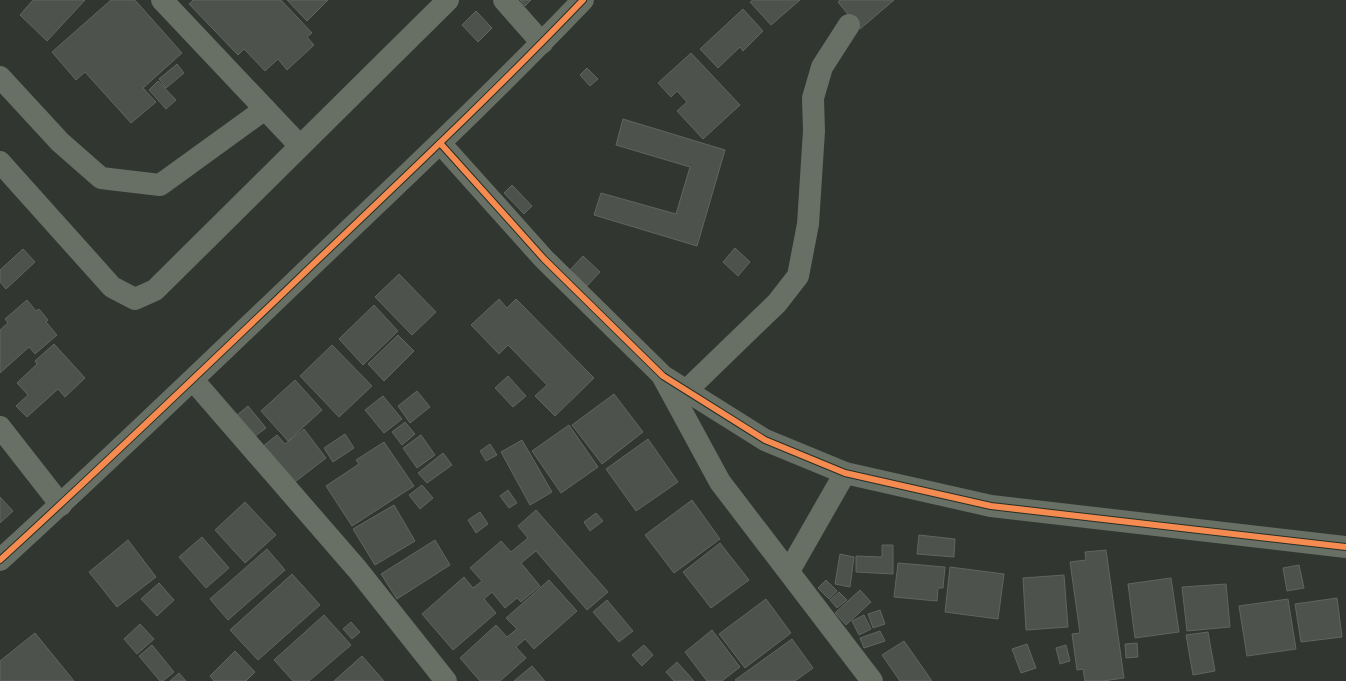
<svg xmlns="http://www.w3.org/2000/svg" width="1346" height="681" font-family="'Crimson Pro',serif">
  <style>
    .building { fill: #4e524c; stroke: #616560 }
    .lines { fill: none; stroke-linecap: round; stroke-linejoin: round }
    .minor { stroke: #687066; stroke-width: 22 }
    .cycleway-casing { stroke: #262f23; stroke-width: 8 }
    .cycleway { stroke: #f68b52; stroke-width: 6 }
  </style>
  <rect width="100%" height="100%" fill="#313630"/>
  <!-- building -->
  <g class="building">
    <path d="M33 0H85L47 41 20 15Z"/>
    <path d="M111 0H135L182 53 143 88 156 102 131 123 85 72 76 80 52 52Z"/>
    <path d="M193 0H281L312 33 307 37 314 45 287 70 278 59 265 71 244 49 238 55 189 4Z"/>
    <path d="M287 0H328L307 21Z"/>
    <path d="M520 0H531L525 6Z"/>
    <path d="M753 0H800L771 25 750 2Z"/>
    <path d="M840 0H894L860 29 838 2Z"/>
    <path d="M743 9 763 31 743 51 740 47 718 68 700 49Z"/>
    <path d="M476 11 492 28 478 42 462 25Z"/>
    <path d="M691 53 740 105 703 139 677 111 687 102 677 91 671 97 658 83Z"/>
    <path d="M177 64 184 73 166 88 159 79Z"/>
    <path d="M587 68 598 79 590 86 580 75Z"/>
    <path d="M158 81 176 100 166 109 149 90Z"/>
    <path d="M623 119 725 150 697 246 594 215 601 193 676 214 690 167 616 145Z"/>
    <path d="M512 185 532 206 524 214 504 193Z"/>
    <path d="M735 248 750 262 738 276 723 262Z"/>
    <path d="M23 249 35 262 6 289 0 282V270Z"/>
    <path d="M583 256 600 272 587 286 570 270Z"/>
    <path d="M399 274 436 312 412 335 375 297Z"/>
    <path d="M499 299 507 308 516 299 594 378 555 416 535 396 547 385 508 345 499 354 471 325Z"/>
    <path d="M27 300 36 311 39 309 48 320 46 322 57 335 35 354 29 347 0 373V330L8 323 5 319Z"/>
    <path d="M374 305 398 331 363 365 339 339Z"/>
    <path d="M398 335 414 351 384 381 368 364Z"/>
    <path d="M54 344 85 378 65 397 58 389 27 417 16 406 28 395 17 383 37 364 35 361Z"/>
    <path d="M332 345 372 386 339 417 300 376Z"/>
    <path d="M508 376 526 396 513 407 495 388Z"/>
    <path d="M295 380 322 410 288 441 261 411Z"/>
    <path d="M417 391 430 407 410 423 398 406Z"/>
    <path d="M614 394 643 432 602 464 572 425Z"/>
    <path d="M383 396 402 419 384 433 365 410Z"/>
    <path d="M248 406 266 428 254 437 236 416Z"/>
    <path d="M405 422 415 434 402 445 392 432Z"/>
    <path d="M569 425 598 467 561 493 532 451Z"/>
    <path d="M304 429 326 458 291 485 262 447 277 435 285 444Z"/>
    <path d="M345 434 354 448 333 462 324 448Z"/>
    <path d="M421 435 435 455 417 468 403 448Z"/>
    <path d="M648 439 678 482 636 511 606 469Z"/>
    <path d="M522 440 552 492 530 505 501 452Z"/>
    <path d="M384 442 414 486 352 526 326 486 359 464 356 460Z"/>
    <path d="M490 444 497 455 486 461 480 451Z"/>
    <path d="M443 453 452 465 427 483 418 473Z"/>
    <path d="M422 485 433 498 420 509 409 495Z"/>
    <path d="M508 490 517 503 509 508 500 496Z"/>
    <path d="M0 497 13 511 0 523Z"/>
    <path d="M692 500 720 539 674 573 645 535Z"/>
    <path d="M245 502 276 535 245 563 215 530Z"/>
    <path d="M394 505 415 541 375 565 353 529Z"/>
    <path d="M536 510 608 592 587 610 536 551 521 563 540 586 521 602 517 598 505 608 492 592 484 599 496 613 453 650 422 614 464 577 473 588 482 581 470 568 501 541 511 552 528 538 518 526Z"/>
    <path d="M480 512 488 524 476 533 468 520Z"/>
    <path d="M596 513 603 521 590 531 584 522Z"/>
    <path d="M919 535 955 539 954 557 917 554Z"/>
    <path d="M202 537 229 568 206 588 179 557Z"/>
    <path d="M128 540 156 577 117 607 89 572Z"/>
    <path d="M435 540 450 565 397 599 381 574Z"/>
    <path d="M720 543 749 580 711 608 683 572Z"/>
    <path d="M882 545H893V574L856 572V556L882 557Z"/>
    <path d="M267 549 285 570 228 620 210 599Z"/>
    <path d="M1106 550 1124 678 1103 681H1085L1083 669 1077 670 1072 634 1080 633 1070 562 1086 560 1085 552Z"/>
    <path d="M840 554 854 557 850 587 835 584Z"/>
    <path d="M898 563 945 567 943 588H938L937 601 894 597Z"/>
    <path d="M1299 565 1304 588 1287 591 1283 568Z"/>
    <path d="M950 567 1004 574 998 619 945 612Z"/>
    <path d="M292 574 320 605 258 660 230 630Z"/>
    <path d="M1064 575 1068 627 1026 630 1023 578Z"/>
    <path d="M1171 578 1179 632 1135 638 1128 584Z"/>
    <path d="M549 580 577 611 534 649 525 639 516 647 526 658 500 681H480L460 658 496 625 507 637 517 629 506 618Z"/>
    <path d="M826 580 837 591 829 599 818 588Z"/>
    <path d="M159 583 174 600 157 616 141 599Z"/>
    <path d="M1226 584 1230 627 1187 631 1182 587Z"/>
    <path d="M860 590 871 602 846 625 835 613Z"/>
    <path d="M839 592 847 600 837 608 830 600Z"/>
    <path d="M1337 598 1342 637 1301 642 1295 604Z"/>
    <path d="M766 599 791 633 745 668 719 634Z"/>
    <path d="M1288 599 1296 649 1247 656 1239 606Z"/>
    <path d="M607 600 633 631 619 642 593 612Z"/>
    <path d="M880 610 885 624 873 628 868 614Z"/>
    <path d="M324 615 351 645 309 681H293L274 660Z"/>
    <path d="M864 615 871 629 859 635 852 621Z"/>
    <path d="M351 622 360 632 352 639 343 629Z"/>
    <path d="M140 624 154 639 137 654 124 639Z"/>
    <path d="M712 630 740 667 722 681H707L685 652Z"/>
    <path d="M880 631 885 641 864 648 860 638Z"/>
    <path d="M1208 632 1215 671 1193 675 1186 635Z"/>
    <path d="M35 633 74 681H0V661Z"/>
    <path d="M792 639 813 668 795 681H736L735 680Z"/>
    <path d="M904 641 932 681H900L882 655Z"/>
    <path d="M1137 643 1138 657 1126 658 1125 644Z"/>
    <path d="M1027 644 1036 668 1021 673 1012 649Z"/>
    <path d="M152 645 174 672 163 681H160L139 656Z"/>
    <path d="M644 645 653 655 642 666 632 655Z"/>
    <path d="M1066 645 1070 661 1060 664 1056 648Z"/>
    <path d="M235 651 255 672 246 681H214L210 676Z"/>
    <path d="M362 656 384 681H334Z"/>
    <path d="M677 662 694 681H674L666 672Z"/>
    <path d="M532 666 545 681H514Z"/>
    <path d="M179 673 186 681H170Z"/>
  </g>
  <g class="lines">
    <!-- minor -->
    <g class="minor">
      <path d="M162 0 300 146"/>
      <path d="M504 0 542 43"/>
      <path d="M0 77 60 142 101 178 160 185 265 109"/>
      <path d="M440 143 544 259 663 376 765 440 845 473 991 506 1346 547"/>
      <path d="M0 162 112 287 135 299 155 290 448 0"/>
      <path d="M663 377 720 482 872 681"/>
      <path d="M193 380 357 569 446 681"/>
      <path d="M686 391 777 303 798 276 808 224 814 131 813 98 822 67 849 25"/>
      <path d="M0 427 61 505"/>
      <path d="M0 560C103 466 204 369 304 273 398 183 493 94 583 0"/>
      <path d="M789 571 845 473"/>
    </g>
    <defs>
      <g id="cycleway">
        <path d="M440 143 544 259 663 376 765 440 845 473 991 506 1346 547"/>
        <path d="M0 560C103 466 204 369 304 273 398 183 493 94 583 0"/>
      </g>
    </defs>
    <!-- cycleway casing -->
    <use href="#cycleway" class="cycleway-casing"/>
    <!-- cycleway -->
    <use href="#cycleway" class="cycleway"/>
  </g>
</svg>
